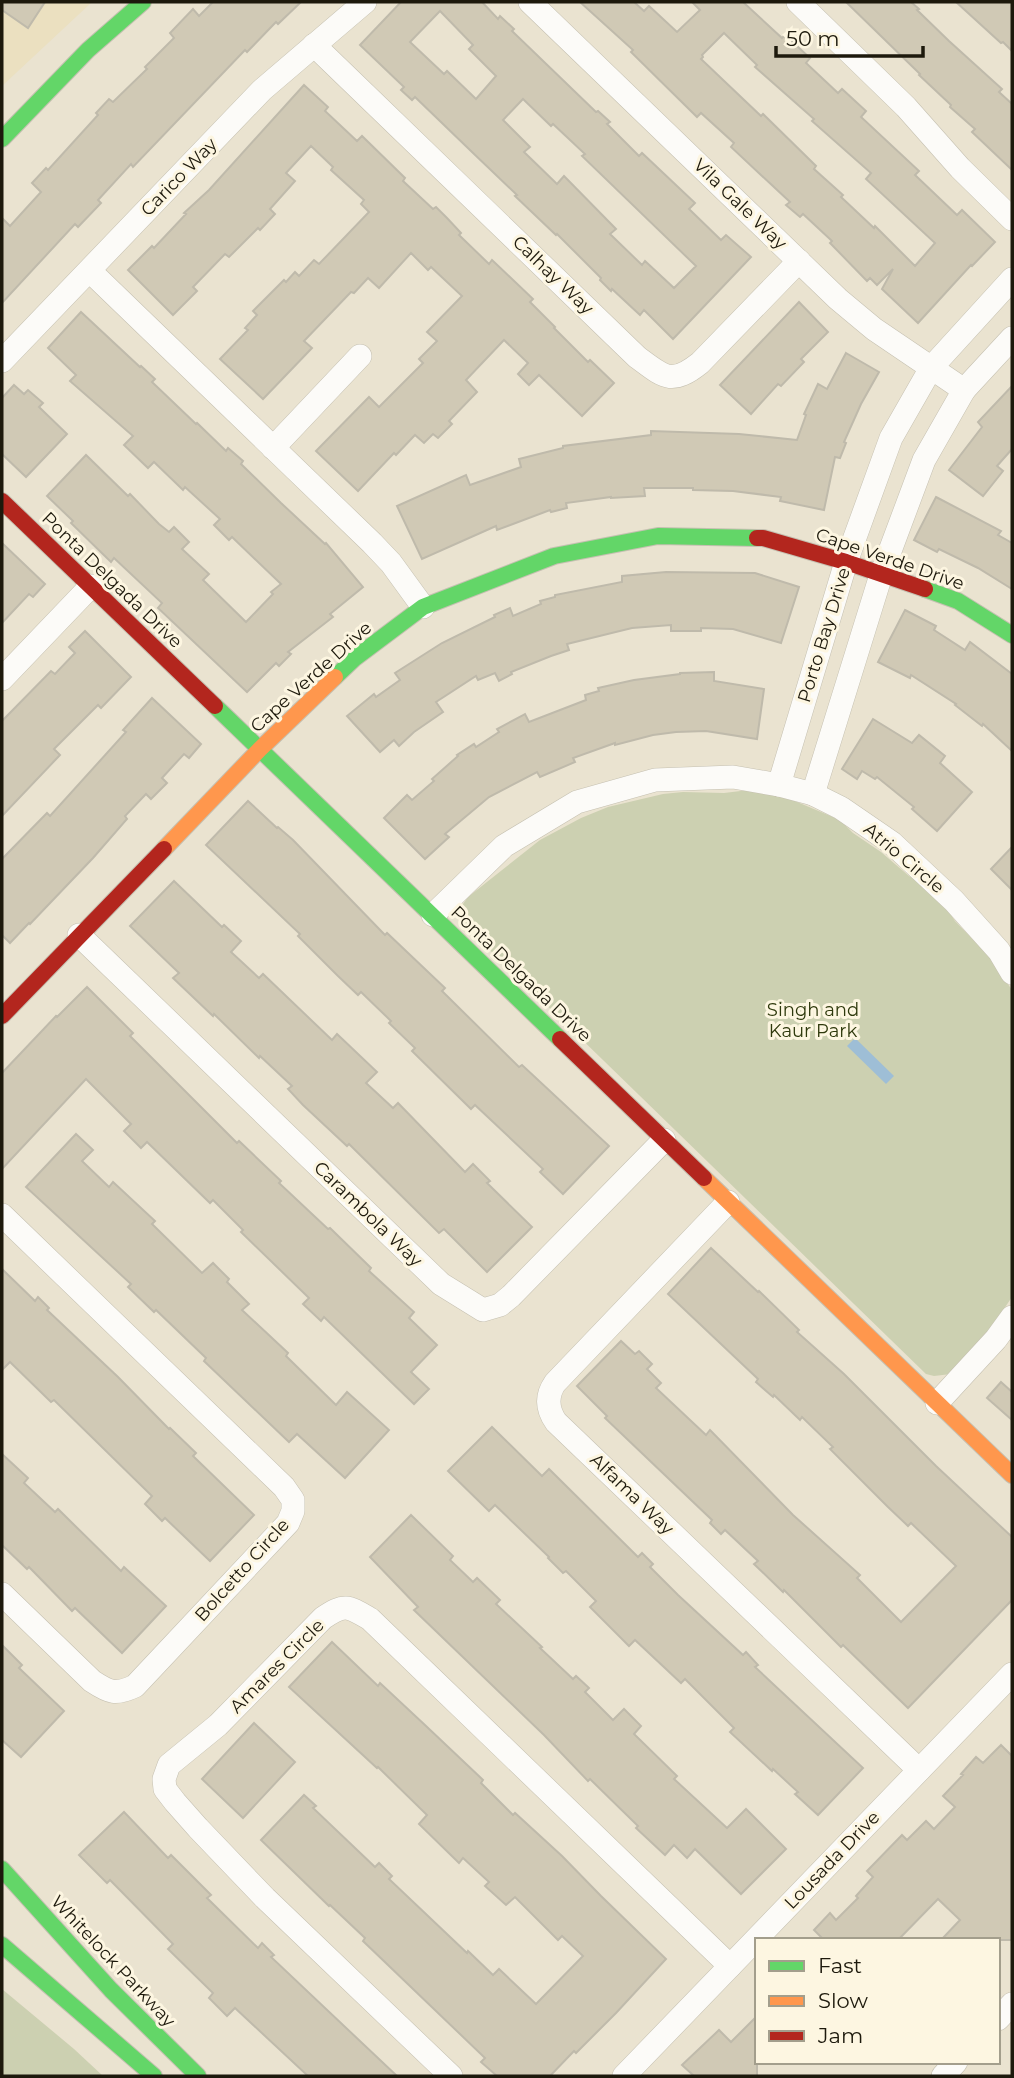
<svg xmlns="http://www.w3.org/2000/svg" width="1014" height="2078" font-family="Montserrat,sans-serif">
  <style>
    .built { fill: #ebe0c0 }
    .green { fill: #ccd0b1 }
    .water { fill: #9ebed6 }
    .building { fill: #d0c9b5; stroke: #bfbaab; stroke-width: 2; fill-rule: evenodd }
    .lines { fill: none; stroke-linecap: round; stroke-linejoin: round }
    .street-casing { stroke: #c5c0b1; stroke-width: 24 }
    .fast-casing { stroke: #c5c0b1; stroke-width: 18 }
    .slow-casing { stroke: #c5c0b1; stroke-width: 18 }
    .jam-casing { stroke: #c5c0b1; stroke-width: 18 }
    .street { stroke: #fcfbf8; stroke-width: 23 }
    .fast { stroke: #63d668; stroke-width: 16 }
    .slow { stroke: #ff974d; stroke-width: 16 }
    .jam { stroke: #b3261e; stroke-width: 16 }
    .labels { text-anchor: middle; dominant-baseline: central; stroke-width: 6; stroke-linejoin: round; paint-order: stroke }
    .street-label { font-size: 18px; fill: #1d190c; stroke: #fdf6e1 }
    .park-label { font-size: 18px; fill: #2e390c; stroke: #fdf6e1 }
  </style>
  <rect width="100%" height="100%" fill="#eae3d0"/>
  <!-- built -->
  <path class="built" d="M2 2H92L2 86Z"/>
  <!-- green -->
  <g class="green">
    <path d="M749 790 790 799 840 820 853 833 881 852 909 876 925 885 944 904 955 921 988 955 1012 990V1297L989 1331 951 1374 934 1376 926 1374 461 922 463 904 468 897 540 840 581 818 608 807 663 794 683 792 724 793Z"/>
    <path d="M2 1989 74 2049 103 2076H2Z"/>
  </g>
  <!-- water -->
  <path class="water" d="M855 1038 894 1076 886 1084 847 1046Z"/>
  <!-- building -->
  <g class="building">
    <path d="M2 2H45L28 28 2 10Z"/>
    <path d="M213 2H301L278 24 276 22 247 52 245 50 133 167 131 164 98 200 101 203 78 227 75 224 2 303V218L10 226 41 192 32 183 46 168 48 170 98 115 96 113 109 99 113 102 147 69 145 67 174 38 170 33 193 9 199 16Z"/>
    <path d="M401 2H482L498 19 500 16 514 29 512 31 596 112 598 111 610 122 607 124 639 156 642 153 695 203 689 209 721 240 726 235 751 257 673 339 644 310 640 315 612 289 611 291 600 280 601 278 557 234 556 235 515 196 517 195 472 152 415 97 412 100 401 90 404 87 360 45ZM440 11 473 45 469 49 496 76 476 99 447 71 444 74 410 42ZM523 99 551 126 553 124 585 154 582 156 696 266 674 288 645 261 642 265 610 234 616 229 564 176 557 184 524 152 530 147 503 120Z"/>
    <path d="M580 2H634L644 11 649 6 677 32 700 10 692 2H743L782 38 785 35 810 58 806 63 838 93 842 89 866 111 861 117 919 171 915 175 957 215 962 210 995 242 972 266 971 265 918 323 882 289 893 269 877 285 870 278 867 281 830 243 832 241 803 214 800 217 786 205 790 202 731 147 734 143 701 113 697 117 631 52 633 50ZM724 33 757 65 755 67 814 119 812 121 871 173 866 179 935 243 915 266 875 226 874 228 841 197 843 195 814 169 816 166 763 114 761 116 701 59 703 57 702 55Z"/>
    <path d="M846 2H911L919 9 917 10 949 41 1002 89 999 92 1012 104V170L972 132 975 129 950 107 951 105 919 75 920 74Z"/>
    <path d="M956 2H1012V51L1003 42 1001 43Z"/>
    <path d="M304 85 328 107 325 111 357 141 362 136 405 178 403 181 433 209 436 207 447 218 461 233 459 235 489 264 492 260 533 299 530 302 555 327 554 328 588 362 590 360 614 383 582 416 539 375 529 385 518 374 528 363 504 340 466 380 477 392 449 421 452 424 438 438 433 434 424 443 415 435 396 455 394 453 358 491 316 451 369 397 379 407 423 363 419 359 437 341 427 332 462 296 431 267 428 270 411 253 379 288 368 278 354 293 351 292 304 341 312 348 263 399 220 359 248 330 245 328 257 315 253 311 284 280 286 282 295 272 299 276 314 260 319 264 369 212 361 204 364 200 331 170 333 167 311 146 286 173 295 181 270 209 275 214 260 230 258 228 229 257 225 254 193 287 197 291 173 315 128 270 152 246 154 248 186 214 184 213 209 190Z"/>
    <path d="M799 302 828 332 801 359 804 362 781 386 778 384 751 414 720 385Z"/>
    <path d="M81 312 140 367 141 366 155 379 152 382 196 424 197 423 226 451 228 448 243 461 241 464 281 503 325 544 326 543 363 587 330 614 333 617 288 652 291 654 279 666 276 663 247 692 158 608 162 603 114 558 111 562 71 523 73 521 47 496 86 455 128 496 130 494 159 524 169 532 174 527 189 542 182 549 209 574 203 580 246 622 273 594 271 592 281 584 232 537 229 540 214 525 220 519 185 487 183 490 154 462 148 468 124 445 133 436 70 381 76 375 48 348Z"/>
    <path d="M846 353 879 372 861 404 844 442 846 443 840 458 835 457 824 510 780 501 781 497 733 491 693 490V488H644L645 496 611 498V497L566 503 567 508 551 512 550 510 497 530 496 526 422 559 397 506 466 475 470 485 521 467 519 459 563 448V446L651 435V431L739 434 797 440 806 415 804 414 818 384 827 389Z"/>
    <path d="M14 385 24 394 28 390 43 403 39 407 67 434 26 477 2 454V398Z"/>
    <path d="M1012 386V449L997 466 1003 471 983 496 949 470 982 427 978 422Z"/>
    <path d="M936 497 1001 531 998 535 1012 543V589L978 568 939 549 937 552 914 540Z"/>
    <path d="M2 543 45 584 33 597 29 594 2 623Z"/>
    <path d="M666 572 755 573 799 587 781 643 733 629 701 628V631H671V625L632 628 567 644 569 650 551 656 511 672 512 674 499 681 495 673 478 680 476 676 436 702 443 712 414 732 399 746 394 740 380 752 347 716 374 694 376 697 400 680 395 673 442 643 495 617 494 615 510 608 513 616 541 604 540 601 555 597V595L622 582V576Z"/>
    <path d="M905 610 936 626 934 630 965 650 970 642 1012 674V751L983 724 982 726 955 705 956 704 911 675 910 678 878 662Z"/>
    <path d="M85 631 131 677 101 708 98 705 54 749 60 755 2 816V721L51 671 55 674 75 653 69 647Z"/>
    <path d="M714 672V681L764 689 757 739 706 731 676 732 653 735 615 745V743L573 758 575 762 540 777 537 772 489 797 445 834 449 837 425 859 384 818 407 795 412 800 434 781 432 779 458 756 457 755 474 744 476 747 499 732 497 729 525 714 529 722 586 700 585 695 599 691 598 688 634 680 680 674V673Z"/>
    <path d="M152 698 201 744 189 758 184 754 162 778 167 783 151 799 146 794 125 816 127 819 93 858 30 924 29 923 10 943 2 935V859L47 813 50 816 126 732 123 730Z"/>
    <path d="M873 719 912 743 919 735 945 756 940 763 972 792 937 831 912 809 914 807 877 777 875 779 862 771 857 779 842 769Z"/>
    <path d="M248 801 277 828 278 827 293 840 385 935 387 933 445 988 442 991 519 1067 522 1065 609 1146 563 1194 540 1172 543 1169 475 1105 471 1109 412 1051 415 1048 389 1023 391 1021 361 992 358 995 338 976 298 936 300 934 206 845Z"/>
    <path d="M1012 847V890L991 869Z"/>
    <path d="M174 881 222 927 224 925 241 941 231 952 259 978 263 974 332 1040 337 1034 377 1072 366 1083 393 1108 398 1103 465 1172 473 1164 490 1181 487 1183 532 1227 487 1272 444 1229 439 1233 349 1144 347 1146 303 1105 288 1089 292 1086 260 1056 259 1058 214 1014 213 1016 173 978 179 973 130 926Z"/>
    <path d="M87 987 133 1033 130 1036 237 1143 239 1141 281 1181 279 1183 328 1229 330 1228 371 1268 369 1271 414 1312 409 1318 437 1345 411 1372 429 1389 414 1404 324 1317 321 1321 303 1304 309 1298 241 1232 243 1230 213 1200 210 1203 147 1142 141 1148 124 1131 131 1124 86 1079 2 1169V1073L56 1016 57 1017Z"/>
    <path d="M76 1134 93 1150 82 1161 109 1187 113 1182 155 1221 152 1224 202 1273 213 1263 229 1279 227 1282 249 1304 242 1310 288 1353 286 1356 336 1405 347 1392 389 1430 345 1478 297 1434 289 1442 204 1361 206 1358 156 1310 154 1312 128 1287 131 1284 26 1187Z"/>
    <path d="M711 1248 758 1292 759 1291 799 1330 797 1332 844 1374 936 1466 1012 1537V1600L908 1708 843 1645 841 1647 784 1590 783 1592 754 1564 758 1561 725 1530 721 1534 710 1523 712 1520 605 1418 607 1416 577 1386 621 1341 635 1354 639 1351 652 1364 647 1369 661 1383 656 1388 706 1435 710 1430 793 1515 860 1575 857 1578 901 1622 956 1566 911 1523 908 1526 888 1507 830 1449 833 1447 802 1417 800 1420 774 1395 773 1397 756 1382 758 1379 668 1294Z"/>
    <path d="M2 1269 35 1301 38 1297 49 1308 47 1310 118 1377 169 1429 170 1428 196 1453 193 1456 254 1515 210 1561 165 1518 162 1521 145 1504 152 1496 54 1400 51 1402 10 1362 2 1370Z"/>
    <path d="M1001 1382 1012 1392V1420L987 1398Z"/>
    <path d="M492 1427 542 1476 549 1469 638 1557 642 1553 653 1564 650 1567 678 1595 743 1655 746 1652 758 1665 755 1667 863 1768 818 1815 795 1794 798 1792 773 1769 772 1771 730 1732 734 1728 685 1679 681 1683 635 1640 629 1646 590 1607 596 1601 566 1571 563 1573 548 1558 549 1557 495 1505 489 1511 448 1471Z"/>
    <path d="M2 1454 28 1478 24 1483 55 1512 58 1509 121 1571 124 1567 166 1606 122 1653 75 1608 72 1611 29 1567 27 1569 2 1545Z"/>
    <path d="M411 1515 453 1556 450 1560 473 1582 477 1578 500 1600 496 1604 542 1647 540 1648 573 1679 576 1676 589 1688 585 1692 613 1720 624 1709 641 1726 634 1734 677 1776 674 1779 727 1828 746 1809 786 1849 741 1894 695 1849 687 1858 674 1845 665 1855 636 1828 638 1826 590 1779 588 1781 544 1735 414 1610 418 1607 370 1557Z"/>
    <path d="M332 1642 378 1686 380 1683 426 1726 483 1780 481 1783 513 1815 515 1813 562 1856 601 1896 666 1959 616 2013 576 2053 574 2051 550 2076H497L481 2062 485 2058 363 1941 365 1938 330 1905 329 1906 261 1840 304 1795 316 1806 313 1808 375 1867 379 1863 392 1876 389 1879 467 1953 468 1951 493 1975 499 1969 536 2004 583 1956 562 1936 558 1940 515 1897 506 1905 485 1886 489 1882 463 1858 459 1863 419 1824 427 1815 378 1767 377 1768 289 1687Z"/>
    <path d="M2 1645 22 1665 19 1668 64 1711 21 1757 2 1740Z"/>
    <path d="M254 1723 295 1762 243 1818 202 1779Z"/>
    <path d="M1001 1745 1012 1756V1940H941L960 1920 938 1899 898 1940H824L814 1930 830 1913 836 1920 858 1898 856 1896 873 1877 867 1871 902 1835 907 1840 926 1821 934 1829 955 1807 943 1796 963 1775 961 1774 976 1757 983 1763Z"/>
    <path d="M124 1812 168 1858 171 1855 211 1895 207 1898 258 1948 262 1943 274 1955 271 1957 397 2076H308L235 2008 227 2016 209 1998 213 1993 168 1949 173 1944 110 1880 107 1883 79 1855Z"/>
    <path d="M757 2016V2076H694L682 2065 719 2030 731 2042Z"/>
  </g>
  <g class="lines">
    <defs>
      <g id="street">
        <path d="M530 2 838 299 874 329 964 390"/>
        <path d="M798 2 906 107 960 168 1012 219"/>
        <path d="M314 45 637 357C664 377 671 386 700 363L799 261"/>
        <path d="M90 271 372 543 391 563 423 607"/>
        <path d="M2 361 262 90 365 2"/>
        <path d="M273 448 360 356"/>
        <path d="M2 679 91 586"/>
        <path d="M779 785 846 562 891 438 931 368 1012 279"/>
        <path d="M813 794 881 575 924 460 964 390 1012 338"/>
        <path d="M433 915 504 846 577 802 655 780 733 777 779 785 813 794 841 808 892 843 954 901 999 951 1012 973"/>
        <path d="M79 935 441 1284 483 1310 500 1305 511 1296 664 1140"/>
        <path d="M728 1202 555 1383C546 1396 547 1409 556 1422L919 1770"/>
        <path d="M2 1215 284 1487 293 1500V1511L288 1523 135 1686C116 1695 110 1693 92 1681L2 1594"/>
        <path d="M937 1403 996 1339 1012 1317"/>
        <path d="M998 2019 1012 2004"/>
        <path d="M451 2076 265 1898 198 1828 175 1802 165 1789 164 1779 169 1765 218 1725 323 1618C345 1603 348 1606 370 1619L730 1966"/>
        <path d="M624 2076 1012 1674"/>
        <path d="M943 2076 956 2062"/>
      </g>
      <g id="fast">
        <path d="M2 139 88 50 143 2"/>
        <path d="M925 589 958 601 1012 635"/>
        <path d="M335 677 355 658 423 607 554 556 658 536 757 538"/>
        <path d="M215 706 560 1039"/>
        <path d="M2 1869 111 1990 198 2076"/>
        <path d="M2 1945 154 2076"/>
      </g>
      <g id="slow">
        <path d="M164 849 260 749 335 677"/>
        <path d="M704 1178 1012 1475"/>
      </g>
      <g id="jam">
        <path d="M2 501 215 706"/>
        <path d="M757 538H763L846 562 925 589"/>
        <path d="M2 1016 164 849"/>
        <path d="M560 1039 704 1178"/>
      </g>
    </defs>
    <!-- street casing -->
    <use href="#street" class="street-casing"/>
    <!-- fast casing -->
    <use href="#fast" class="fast-casing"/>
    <!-- slow casing -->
    <use href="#slow" class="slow-casing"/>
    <!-- jam casing -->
    <use href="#jam" class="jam-casing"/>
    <!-- street -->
    <use href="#street" class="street"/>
    <!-- fast -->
    <use href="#fast" class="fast"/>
    <!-- slow -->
    <use href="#slow" class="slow"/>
    <!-- jam -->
    <use href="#jam" class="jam"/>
  </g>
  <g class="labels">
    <!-- street labels -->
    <g class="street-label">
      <text transform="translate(179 177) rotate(-46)">Carico Way</text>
      <text transform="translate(740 204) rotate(44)">Vila Gale Way</text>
      <text transform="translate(553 275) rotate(44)">Calhay Way</text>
      <text transform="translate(890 559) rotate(19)">Cape Verde Drive</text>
      <text transform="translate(112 580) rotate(44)">Ponta Delgada Drive</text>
      <text transform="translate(824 635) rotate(-73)">Porto Bay Drive</text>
      <text transform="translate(311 677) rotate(-42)">Cape Verde Drive</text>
      <text transform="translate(904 858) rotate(40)">Atrio Circle</text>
      <text transform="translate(521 974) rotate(44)">Ponta Delgada Drive</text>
      <text transform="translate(368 1214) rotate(44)">Carambola Way</text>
      <text transform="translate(632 1494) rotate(44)">Alfama Way</text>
      <text transform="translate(242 1570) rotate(-48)">Bolcetto Circle</text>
      <text transform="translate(277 1666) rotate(-45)">Amares Circle</text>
      <text transform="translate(832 1860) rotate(-46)">Lousada Drive</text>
      <text transform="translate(113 1961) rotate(47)">Whitelock Parkway</text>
    </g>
    <!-- park labels -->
    <g class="park-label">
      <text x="813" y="1010">Singh and<tspan x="813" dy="21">Kaur Park</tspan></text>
    </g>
  </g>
  <!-- border -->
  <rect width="1014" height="2078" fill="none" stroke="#1d190c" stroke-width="7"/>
  <!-- legend -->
  <rect x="755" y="1938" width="245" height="126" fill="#fdf6e1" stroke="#a39e8c" stroke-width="2"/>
  <rect x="769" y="1961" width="35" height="10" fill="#63d668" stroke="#a39e8c" stroke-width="2"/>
  <text x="818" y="1973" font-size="21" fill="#1d190c">Fast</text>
  <rect x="769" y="1996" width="35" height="10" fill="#ff974d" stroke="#a39e8c" stroke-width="2"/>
  <text x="818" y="2008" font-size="21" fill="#1d190c">Slow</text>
  <rect x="769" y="2031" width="35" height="10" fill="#b3261e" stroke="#a39e8c" stroke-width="2"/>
  <text x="818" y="2043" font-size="21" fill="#1d190c">Jam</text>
  <!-- scale -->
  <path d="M776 46v10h147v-10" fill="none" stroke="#1d190c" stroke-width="3.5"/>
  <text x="786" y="46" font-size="21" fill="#1d190c" stroke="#fdf6e1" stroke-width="5" paint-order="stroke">50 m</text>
</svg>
